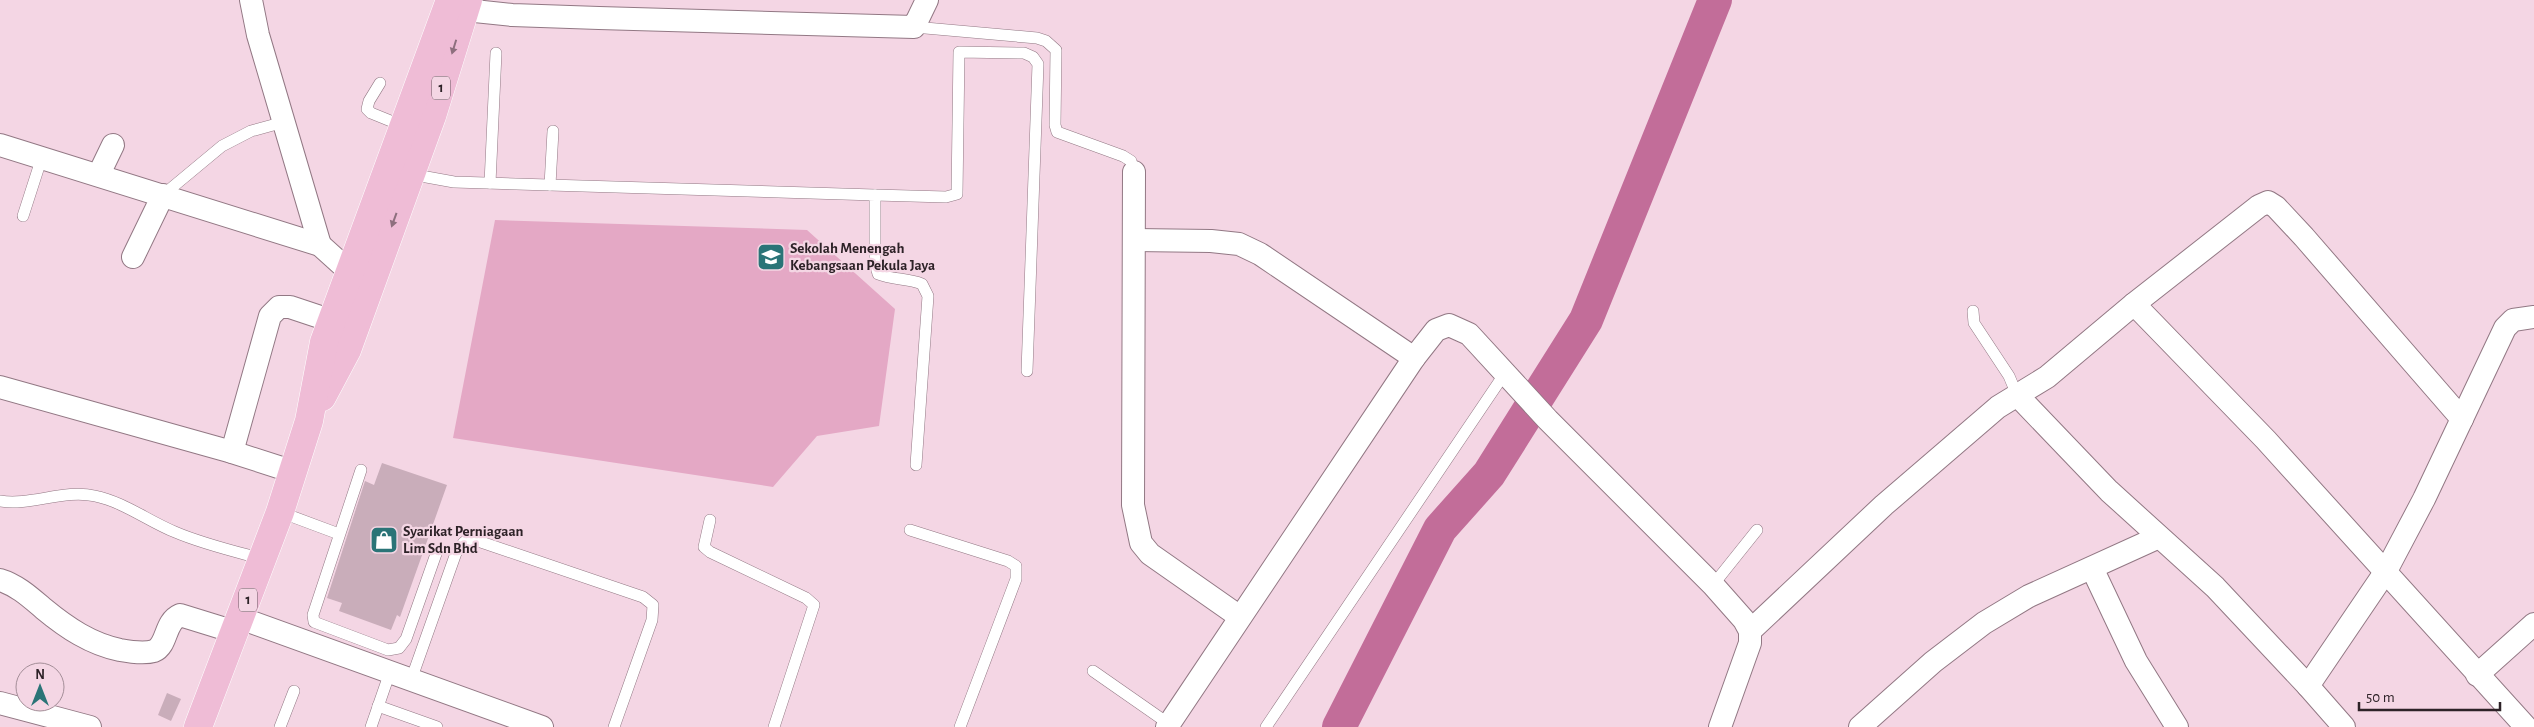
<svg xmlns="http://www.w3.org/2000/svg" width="2534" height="727" font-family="'Alegreya Sans',sans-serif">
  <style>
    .green { fill: #e4a8c5 }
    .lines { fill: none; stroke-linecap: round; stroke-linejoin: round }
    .river { stroke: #c26d99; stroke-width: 34 }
    .building { fill: #c9adba }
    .service-casing { stroke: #927884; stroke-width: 12 }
    .minor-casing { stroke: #927884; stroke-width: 24 }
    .primary-casing { stroke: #fff; stroke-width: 29 }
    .service { stroke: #fff; stroke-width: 11 }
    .minor { stroke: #fff; stroke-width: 22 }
    .primary { stroke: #efbcd6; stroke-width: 28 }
    .oneway { fill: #8e6f7e }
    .labels { text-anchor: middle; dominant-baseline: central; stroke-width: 4.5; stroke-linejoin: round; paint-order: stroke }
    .shield { fill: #f4d6e4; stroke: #695860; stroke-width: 1 }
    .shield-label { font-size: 14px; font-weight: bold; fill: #2d2227 }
    .poi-label { font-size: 15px; font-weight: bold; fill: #2d2227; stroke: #f4d6e4; text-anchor: start }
  </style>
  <rect width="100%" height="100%" fill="#f4d6e4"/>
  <!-- green -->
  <path class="green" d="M495 220 807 230 895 309 879 426 817 436 773 487 453 438Z"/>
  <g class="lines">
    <!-- river -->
    <path class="river" d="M1339 727 1440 529 1489 474 1586 320 1715 0"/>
  </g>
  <!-- building -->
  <g class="building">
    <path d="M382 463 447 485 400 617 397 615 391 630 339 611 342 603 327 598 365 481 374 485Z"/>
    <path d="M167 693 181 699 171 721 158 715Z"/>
  </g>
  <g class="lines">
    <defs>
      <g id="service">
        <path d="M914 27 1037 38 1046 41 1056 50 1055 125 1057 132 1123 156 1131 161 1134 172"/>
        <path d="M380 83 369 101 367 109 371 113 403 126"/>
        <path d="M410 174 454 182 875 195V262L878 274C893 280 908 278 922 284L928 296 916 465"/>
        <path d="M490 183 496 53"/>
        <path d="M550 185 553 131"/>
        <path d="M163 195 222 146 251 131 284 122"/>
        <path d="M875 195 946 197 957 194 959 52 1024 53 1033 57 1038 64 1027 371"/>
        <path d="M23 216 42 157"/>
        <path d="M1973 311 1974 323 2009 376 2017 395"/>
        <path d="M361 470 313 615 314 622 388 650 399 648 406 639 436 554"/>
        <path d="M0 501C31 506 64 489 95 496 124 502 148 521 175 532 203 544 233 551 263 559"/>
        <path d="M280 512 339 534"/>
        <path d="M710 520 704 547 710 552 806 598 814 605 774 727"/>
        <path d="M910 530 1008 561 1016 566V579L960 727"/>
        <path d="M1713 585 1757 530"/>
        <path d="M1093 671 1169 724"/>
        <path d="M411 680 456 553 464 542 478 541 643 597 653 605 652 620 614 727"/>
        <path d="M378 706 437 727"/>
        <path d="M280 727 294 691"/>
        <path d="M371 727 390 672"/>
        <path d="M1266 727 1505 373"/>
      </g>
      <g id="minor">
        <path d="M251 0 258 35 320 245"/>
        <path d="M465 10 512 15 599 18 914 27 927 0"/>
        <path d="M0 145 320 245 350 272"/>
        <path d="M1134 172 1133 505 1141 543 1150 554 1240 617"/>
        <path d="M99 174 113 145"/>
        <path d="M1135 240 1211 241 1239 244 1260 254 1414 358"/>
        <path d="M133 257 163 195"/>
        <path d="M2134 304 2259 206 2268 202 2276 207 2304 237 2462 419"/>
        <path d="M0 387 232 452 294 472"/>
        <path d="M2017 395 2109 491 2215 587 2308 686 2344 727"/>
        <path d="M232 452 270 316 279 307H290L332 321"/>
        <path d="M2092 568 2136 661 2177 727"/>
        <path d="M0 580C17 585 31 598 44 609 67 628 91 644 120 650 131 652 144 654 154 651 168 645 164 622 180 615L235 632"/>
        <path d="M240 618 542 727"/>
        <path d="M1750 631 1884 505 1998 407 2047 377 2134 304 2266 440 2526 727"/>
        <path d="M2477 675 2534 624"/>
        <path d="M2308 686 2386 571 2424 499 2505 328 2513 320 2534 317"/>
        <path d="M0 703 90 727"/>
        <path d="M1167 727 1414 358 1436 330 1449 325 1469 334 1548 420 1713 585 1744 620 1750 631V643L1720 727"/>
        <path d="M1860 727 1933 662 1984 623 2029 596 2159 537"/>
      </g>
      <g id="primary">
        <path d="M322 397 347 350 432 116 468 0"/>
        <path d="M198 727 280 512 309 421 324 342 450 0"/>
      </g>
    </defs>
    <!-- service casing -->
    <use href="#service" class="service-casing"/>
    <!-- minor casing -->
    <use href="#minor" class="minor-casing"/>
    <!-- primary casing -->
    <use href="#primary" class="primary-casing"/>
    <!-- service -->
    <use href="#service" class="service"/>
    <!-- minor -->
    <use href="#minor" class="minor"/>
    <!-- primary -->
    <use href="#primary" class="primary"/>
  </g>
  <!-- one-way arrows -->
  <defs><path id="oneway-solid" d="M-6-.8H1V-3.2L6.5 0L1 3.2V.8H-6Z" transform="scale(1.25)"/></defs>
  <g class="oneway">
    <use href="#oneway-solid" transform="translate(454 47) rotate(107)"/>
    <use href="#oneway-solid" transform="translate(394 220) rotate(110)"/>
  </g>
  <!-- icons -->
  <defs>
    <symbol id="school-square" viewBox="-11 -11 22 22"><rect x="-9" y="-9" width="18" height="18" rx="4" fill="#2a7477" stroke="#f4d6e4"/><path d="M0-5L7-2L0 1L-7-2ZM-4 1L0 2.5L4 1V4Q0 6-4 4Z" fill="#fff"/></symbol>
    <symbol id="shop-square" viewBox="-11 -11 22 22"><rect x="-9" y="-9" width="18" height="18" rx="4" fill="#2a7477" stroke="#f4d6e4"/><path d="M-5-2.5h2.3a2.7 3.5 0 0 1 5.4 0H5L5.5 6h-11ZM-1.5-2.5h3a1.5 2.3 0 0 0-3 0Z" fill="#fff"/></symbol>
  </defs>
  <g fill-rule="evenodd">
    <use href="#school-square" x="755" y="241" width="32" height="32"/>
    <use href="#shop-square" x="368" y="524" width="32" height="32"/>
  </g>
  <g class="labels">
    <!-- shield labels -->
    <g class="shield">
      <rect x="432" y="76.5" width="18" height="23" rx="4"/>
      <rect x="239" y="588.5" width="18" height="23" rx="4"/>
    </g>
    <g class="shield-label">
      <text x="441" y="88">1</text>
      <text x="248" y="600">1</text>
    </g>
    <!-- poi labels -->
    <g class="poi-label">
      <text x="790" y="248">Sekolah Menengah<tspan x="790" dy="17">Kebangsaan Pekula Jaya</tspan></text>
      <text x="403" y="531">Syarikat Perniagaan<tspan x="403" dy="17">Lim Sdn Bhd</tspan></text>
    </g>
  </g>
  <!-- north arrow -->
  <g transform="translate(40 687)"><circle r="24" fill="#f4d6e4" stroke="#a48e98"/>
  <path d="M0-4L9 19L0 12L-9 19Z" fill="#2a7477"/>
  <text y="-8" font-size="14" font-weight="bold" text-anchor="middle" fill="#2d2227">N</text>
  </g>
  <!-- scale -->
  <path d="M2359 702v8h141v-8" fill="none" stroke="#2d2227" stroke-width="2.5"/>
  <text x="2366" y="702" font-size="15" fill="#2d2227" stroke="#f4d6e4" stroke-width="4" paint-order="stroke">50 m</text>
</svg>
